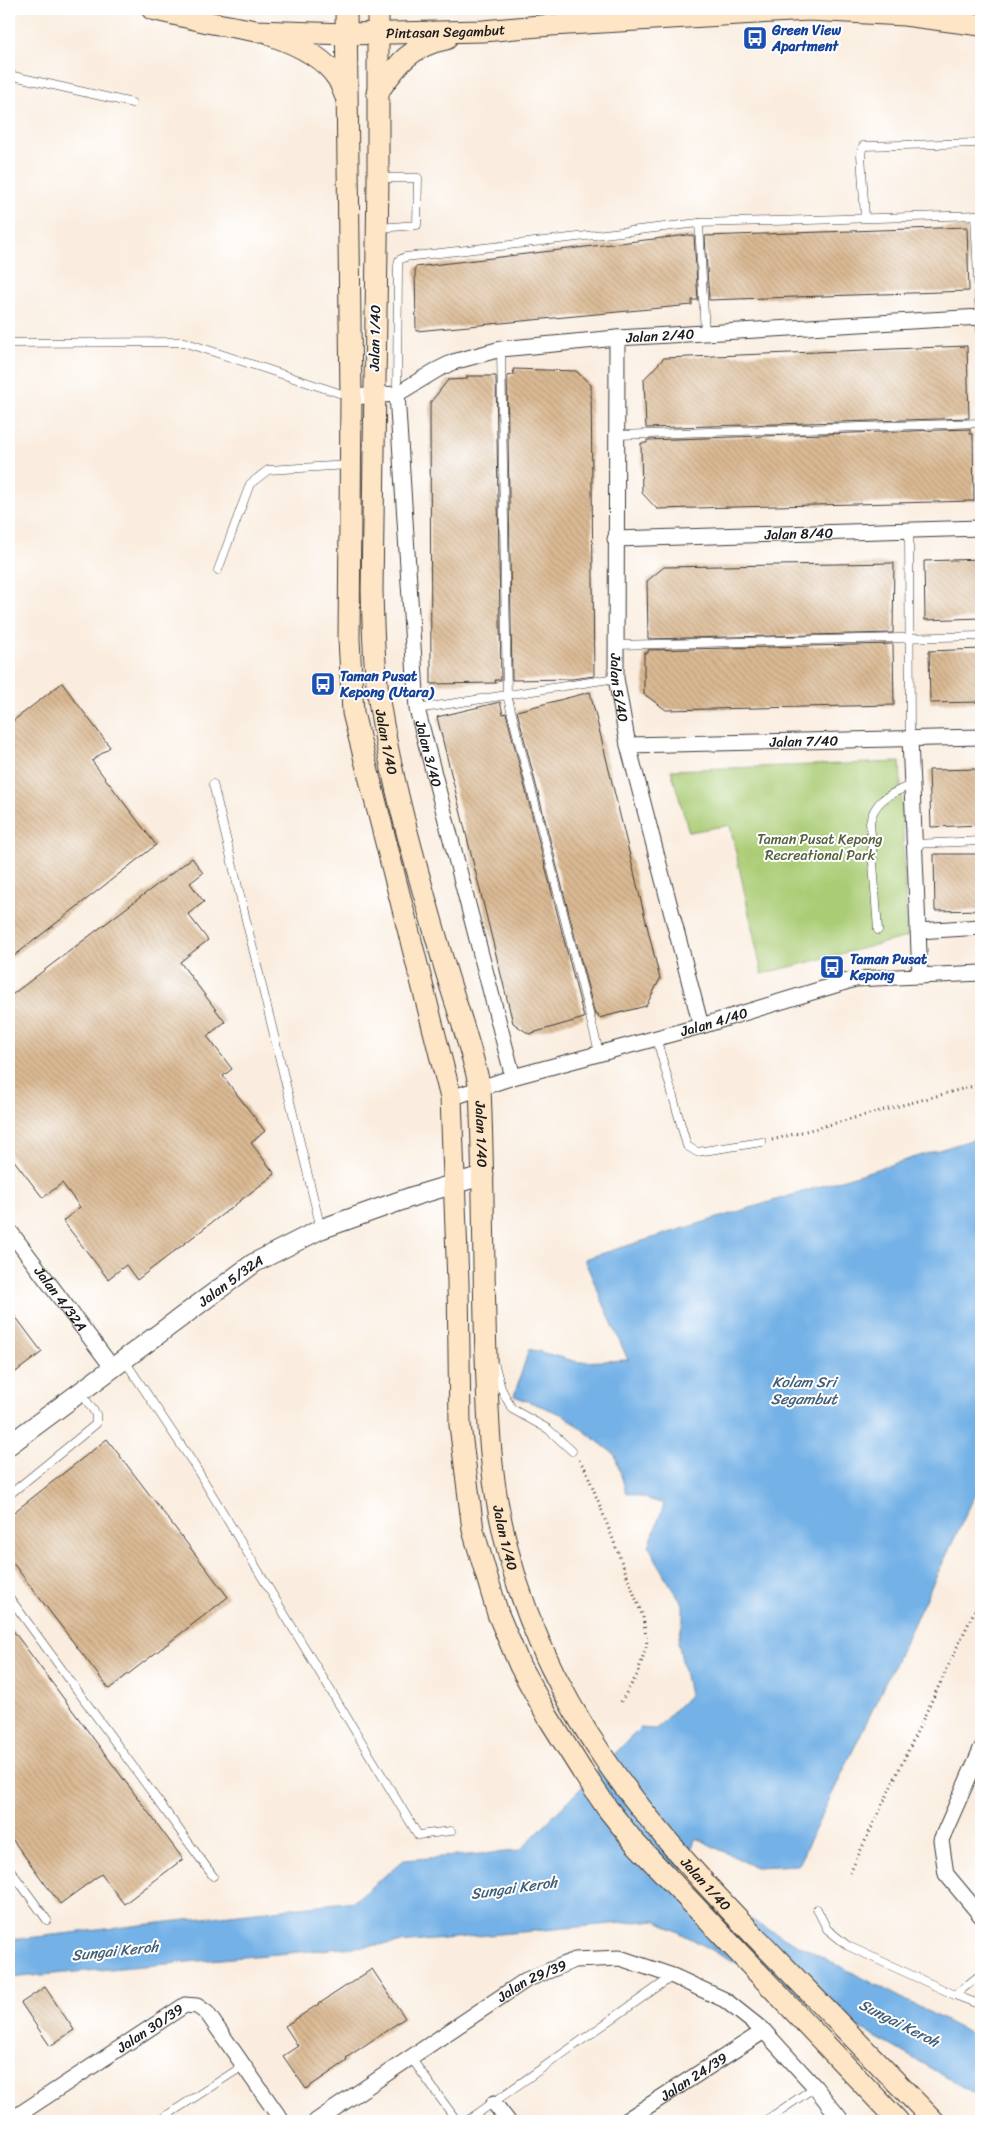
<svg xmlns="http://www.w3.org/2000/svg" width="990" height="2130" font-family="Sriracha,sans-serif">
  <style>
    .green { fill: #aacc75; stroke: #637448 }
    .water { fill: #73b1e6; stroke: #486681 }
    .building { fill: url(#building-back-hatch) }
    .lines { fill: none; stroke-linecap: round; stroke-linejoin: round }
    .service-casing { stroke: #3d3b39; stroke-width: 9 }
    .minor-casing { stroke: #3d3b39; stroke-width: 17 }
    .tertiary-casing { stroke: #3d3b39; stroke-width: 21 }
    .secondary-casing { stroke: #3d3b39; stroke-width: 23 }
    .path { stroke: #3d3b39; stroke-width: 3; stroke-dasharray: 1 4; stroke-linecap: butt }
    .service { stroke: #fff; stroke-width: 8 }
    .minor { stroke: #fff; stroke-width: 15 }
    .tertiary { stroke: #fff; stroke-width: 19 }
    .secondary { stroke: #fde5c5; stroke-width: 21 }
    .labels { text-anchor: middle; dominant-baseline: central; stroke-width: 4; stroke-linejoin: round; paint-order: stroke }
    .transit-label { font-size: 14px; font-weight: bold; fill: #164399; stroke: #fff; text-anchor: start }
    .street-label { font-size: 14px; fill: #1c1c1c; stroke: #fff }
    .park-label { font-size: 14px; fill: #556240; stroke: #fff }
    .water-label { font-size: 15px; font-style: italic; fill: #435f77; stroke: #fff }
  </style>
  <defs>
    <pattern id="building-back-hatch" width="6" height="6" patternUnits="userSpaceOnUse" patternTransform="scale(1.25)"><rect width="6" height="6" fill="#dab993"/><path d="M-1 5l2 2M0 0l6 6M5-1l2 2" fill="none" stroke="#ba9e7e"/></pattern>
  </defs>
  <rect width="100%" height="100%" fill="#fff"/>
  <filter id="ink" filterUnits="userSpaceOnUse"><feTurbulence type="fractalNoise" baseFrequency=".02" numOctaves="2"/><feDisplacementMap in="SourceGraphic" scale="10" xChannelSelector="R" yChannelSelector="G"/><feConvolveMatrix kernelMatrix="1 2 1 2 8 2 1 2 1" color-interpolation-filters="sRGB"/></filter>
  <filter id="wash" filterUnits="userSpaceOnUse"><feTurbulence type="fractalNoise" baseFrequency=".0096" numOctaves="4" result="noise"/><feDisplacementMap in="SourceGraphic" scale="20" xChannelSelector="R" yChannelSelector="G"/><feGaussianBlur stdDeviation="1.12" result="paint"/><feColorMatrix in="noise" values="0 0 0 0 0 0 0 0 0 0 0 0 0 0 0 0 0 1.4 0 .05"/><feComposite in="paint" operator="in"/></filter>
  <g filter="url(#wash)">
    <rect width="100%" height="100%" fill="#faeddf"/>
    <!-- green -->
    <path class="green" d="M900 762 907 937 762 974 730 825 689 832 671 770Z"/>
    <!-- water -->
    <path class="water" d="M981 1137V1483L798 1865 755 1867 696 1838 677 1882 981 2039V2097L890 2045 656 1920 9 1978V1940L354 1901 404 1860 519 1851 640 1728 656 1729 689 1695 678 1641 683 1621V1604L664 1575 649 1546 664 1504 626 1492 615 1455 564 1415 514 1396 529 1349 578 1362 628 1360 584 1259Z"/>
    <g id="blocks">
      <!-- building -->
      <g class="building">
        <path d="M967 227 969 291 709 300 705 236Z"/>
        <path d="M688 235 694 236 698 300H692V305L416 331 415 267Z"/>
        <path d="M967 346 969 418 646 428 644 379 664 358Z"/>
        <path d="M513 369 576 371 591 385 594 676 572 679 512 680 507 376 514 375Z"/>
        <path d="M467 376H496L501 680H495L496 683 431 684 430 403 448 380 467 379Z"/>
        <path d="M970 429V434H973L974 501 657 509 642 493 641 443H647V440Z"/>
        <path d="M981 559V618L925 620 924 561Z"/>
        <path d="M894 563 893 633 648 639 647 581 664 567Z"/>
        <path d="M893 644 894 705 666 710 644 694V653H648V650Z"/>
        <path d="M981 649V702L930 703 929 651Z"/>
        <path d="M62 683 110 747 92 761 156 845 9 960V724Z"/>
        <path d="M590 692 660 979 646 1006 599 1018 598 1014 595 1015 517 711Z"/>
        <path d="M500 702 503 714 506 713 584 1018 529 1034 513 1023 437 717Z"/>
        <path d="M981 769V825L931 827 929 770Z"/>
        <path d="M934 854H981V910L935 911Z"/>
        <path d="M192 858 203 873 190 883 204 902 188 914 208 940 180 962 225 1022 207 1036 232 1069 223 1076 265 1131 251 1143 275 1174 137 1280 126 1265 108 1279 63 1221 80 1207 62 1183 43 1198 9 1154V997Z"/>
        <path d="M9 1308 42 1352 9 1377Z"/>
        <path d="M107 1439 228 1597 109 1689 9 1558V1516Z"/>
        <path d="M9 1625 183 1859 124 1904 101 1874 60 1904 9 1835Z"/>
        <path d="M372 1969 405 2018 346 2058 347 2061 306 2089 283 2056 298 2046 285 2026Z"/>
        <path d="M45 1987 74 2030 50 2046 21 2003Z"/>
      </g>
    </g>
  </g>
  <g filter="url(#ink)">
    <use href="#blocks" fill-opacity="0" stroke="#3d3b39" stroke-width="1"/>
    <g class="lines">
      <defs>
        <g id="service">
          <path d="M9 75 132 103"/>
          <path d="M378 178H418L417 225 379 228"/>
          <path d="M975 215 981 341"/>
          <path d="M865 218 861 154 863 146 981 143"/>
          <path d="M699 223 705 334"/>
          <path d="M9 343 184 342 348 396"/>
          <path d="M501 349 507 695 599 1052"/>
          <path d="M397 394 398 266 399 260 405 257 699 223 981 215"/>
          <path d="M617 435 981 423"/>
          <path d="M909 529 910 739"/>
          <path d="M218 570 250 484 268 470 349 465"/>
          <path d="M615 645 981 636"/>
          <path d="M417 709 616 678"/>
          <path d="M213 784 321 1229"/>
          <path d="M914 844 981 841"/>
          <path d="M878 930 870 822C876 797 891 795 912 784"/>
          <path d="M656 1037 687 1146 697 1152 762 1142"/>
          <path d="M125 1361 193 1463 418 1835 451 1831"/>
          <path d="M495 1366 501 1388 512 1409 548 1429 572 1451"/>
          <path d="M9 1495 96 1424V1414L81 1393"/>
          <path d="M9 1597 213 1876"/>
          <path d="M9 1868 47 1920"/>
          <path d="M817 1909 827 1929 848 1946 955 1995 981 1974"/>
          <path d="M955 1995 981 2005"/>
          <path d="M411 2058 457 2121"/>
          <path d="M158 2121 243 2066"/>
          <path d="M467 2121 673 1976"/>
          <path d="M765 2121 815 2087"/>
        </g>
        <g id="minor">
          <path id="s1" d="M617 338 616 678 628 745 701 1026"/>
          <path id="s2" d="M397 394 417 709 513 1077"/>
          <path id="s3" d="M351 397 397 394 435 371 453 362 501 349 617 338 981 317"/>
          <path id="s4" d="M615 539 981 528"/>
          <path d="M910 739 920 976"/>
          <path id="s5" d="M628 745 981 737"/>
          <path d="M918 931 981 927"/>
          <path id="s6" d="M451 1098 513 1077 701 1026 855 979 981 973"/>
          <path id="s7" d="M9 1230 112 1367"/>
          <path d="M981 1749 941 1840 946 1874 981 1916"/>
          <path d="M494 2103 508 2121"/>
          <path id="s8" d="M9 2121 185 2005 197 2006 207 2013 282 2121"/>
          <path id="s9" d="M316 2121 526 1980 575 1960 620 1958 673 1976 725 2000 764 2031 815 2087 842 2121"/>
          <path id="s10" d="M625 2121 764 2031"/>
        </g>
        <g id="tertiary">
          <path id="s11" d="M9 1445 254 1263 321 1229 414 1196 484 1175"/>
        </g>
        <g id="secondary">
          <path id="s12" d="M152 9 212 23 256 31 346 34 483 31 551 25 809 10 904 15 981 25"/>
          <path d="M346 9 351 397 349 639 353 713 451 1098 458 1282 460 1425 473 1530 498 1614 520 1666 548 1717 582 1771 607 1808 635 1843 898 2121"/>
          <path id="s13" d="M378 9V178L372 590C373 629 374 669 380 707 394 793 419 877 443 961 455 1003 471 1045 480 1088 484 1177 483 1267 486 1356 488 1409 489 1464 500 1516 537 1705 651 1830 781 1963 832 2016 883 2068 934 2121"/>
          <path d="M273 36C296 44 324 57 338 79 341 84 343 91 346 97"/>
          <path d="M377 93C397 65 410 46 446 39"/>
        </g>
      </defs>
      <!-- service casing -->
      <use href="#service" class="service-casing"/>
      <!-- minor casing -->
      <use href="#minor" class="minor-casing"/>
      <!-- tertiary casing -->
      <use href="#tertiary" class="tertiary-casing"/>
      <!-- secondary casing -->
      <use href="#secondary" class="secondary-casing"/>
      <!-- path -->
      <g class="path">
        <path d="M772 1140 981 1084"/>
        <path d="M579 1460 586 1470 643 1617 647 1644 637 1675 619 1705"/>
        <path d="M850 1873 981 1597"/>
      </g>
      <!-- service -->
      <use href="#service" class="service"/>
      <!-- minor -->
      <use href="#minor" class="minor"/>
      <!-- tertiary -->
      <use href="#tertiary" class="tertiary"/>
      <!-- secondary -->
      <use href="#secondary" class="secondary"/>
    </g>
  </g>
  <!-- icons -->
  <defs>
    <symbol id="bus-square" viewBox="-11 -11 22 22"><rect x="-9" y="-9" width="18" height="18" rx="4" fill="#1a4fb4" stroke="#fff"/><path d="M-5-6H5V4H4V6H2V4H-2V6H-4V4H-5ZM-3.5-4V0h7V-4ZM-3.5 1.2v1.5H-2V1.2ZM2 1.2v1.5H3.5V1.2Z" fill="#fff"/></symbol>
  </defs>
  <g fill-rule="evenodd">
    <use href="#bus-square" x="741" y="24" width="28" height="28"/>
    <use href="#bus-square" x="309" y="670" width="28" height="28"/>
    <use href="#bus-square" x="818" y="953" width="28" height="28"/>
  </g>
  <g class="labels">
    <!-- transit labels -->
    <g class="transit-label">
      <text x="772" y="30">Green View<tspan x="772" dy="16">Apartment</tspan></text>
      <text x="340" y="676">Taman Pusat<tspan x="340" dy="16">Kepong (Utara)</tspan></text>
      <text x="850" y="959">Taman Pusat<tspan x="850" dy="16">Kepong</tspan></text>
    </g>
    <!-- street labels -->
    <g class="street-label">
      <text stroke="none"><textPath href="#s12" startOffset="296">Pintasan Segambut</textPath></text>
      <text stroke="none"><textPath href="#s3" startOffset="320">Jalan 2/40</textPath></text>
      <text transform="translate(375 338) rotate(-89)">Jalan 1/40</text>
      <text stroke="none"><textPath href="#s4" startOffset="184">Jalan 8/40</textPath></text>
      <text stroke="none"><textPath href="#s1" startOffset="350">Jalan 5/40</textPath></text>
      <text stroke="none"><textPath href="#s5" startOffset="176">Jalan 7/40</textPath></text>
      <text stroke="none"><textPath href="#s13" startOffset="734">Jalan 1/40</textPath></text>
      <text stroke="none"><textPath href="#s2" startOffset="362">Jalan 3/40</textPath></text>
      <text stroke="none"><textPath href="#s6" startOffset="274">Jalan 4/40</textPath></text>
      <text stroke="none"><textPath href="#s13" startOffset="1139">Jalan 1/40</textPath></text>
      <text stroke="none"><textPath href="#s11" startOffset="276">Jalan 5/32A</textPath></text>
      <text stroke="none"><textPath href="#s7" startOffset="86">Jalan 4/32A</textPath></text>
      <text stroke="none"><textPath href="#s13" startOffset="1544">Jalan 1/40</textPath></text>
      <text stroke="none"><textPath href="#s13" startOffset="1949">Jalan 1/40</textPath></text>
      <text stroke="none"><textPath href="#s9" startOffset="258">Jalan 29/39</textPath></text>
      <text stroke="none"><textPath href="#s8" startOffset="169">Jalan 30/39</textPath></text>
      <text stroke="none"><textPath href="#s10" startOffset="82">Jalan 24/39</textPath></text>
    </g>
    <!-- park labels -->
    <g class="park-label">
      <text x="820" y="839">Taman Pusat Kepong<tspan x="820" dy="16">Recreational Park</tspan></text>
    </g>
    <!-- water labels -->
    <g class="water-label">
      <text x="804" y="1382">Kolam Sri<tspan x="804" dy="17">Segambut</tspan></text>
      <text transform="translate(514 1888) rotate(-8)">Sungai Keroh</text>
      <text transform="translate(115 1951) rotate(-6)">Sungai Keroh</text>
      <text transform="translate(899 2023) rotate(27)">Sungai Keroh</text>
    </g>
  </g>
  <!-- margin -->
  <rect width="990" height="2130" fill="none" stroke="#fff" stroke-width="30"/>
</svg>
